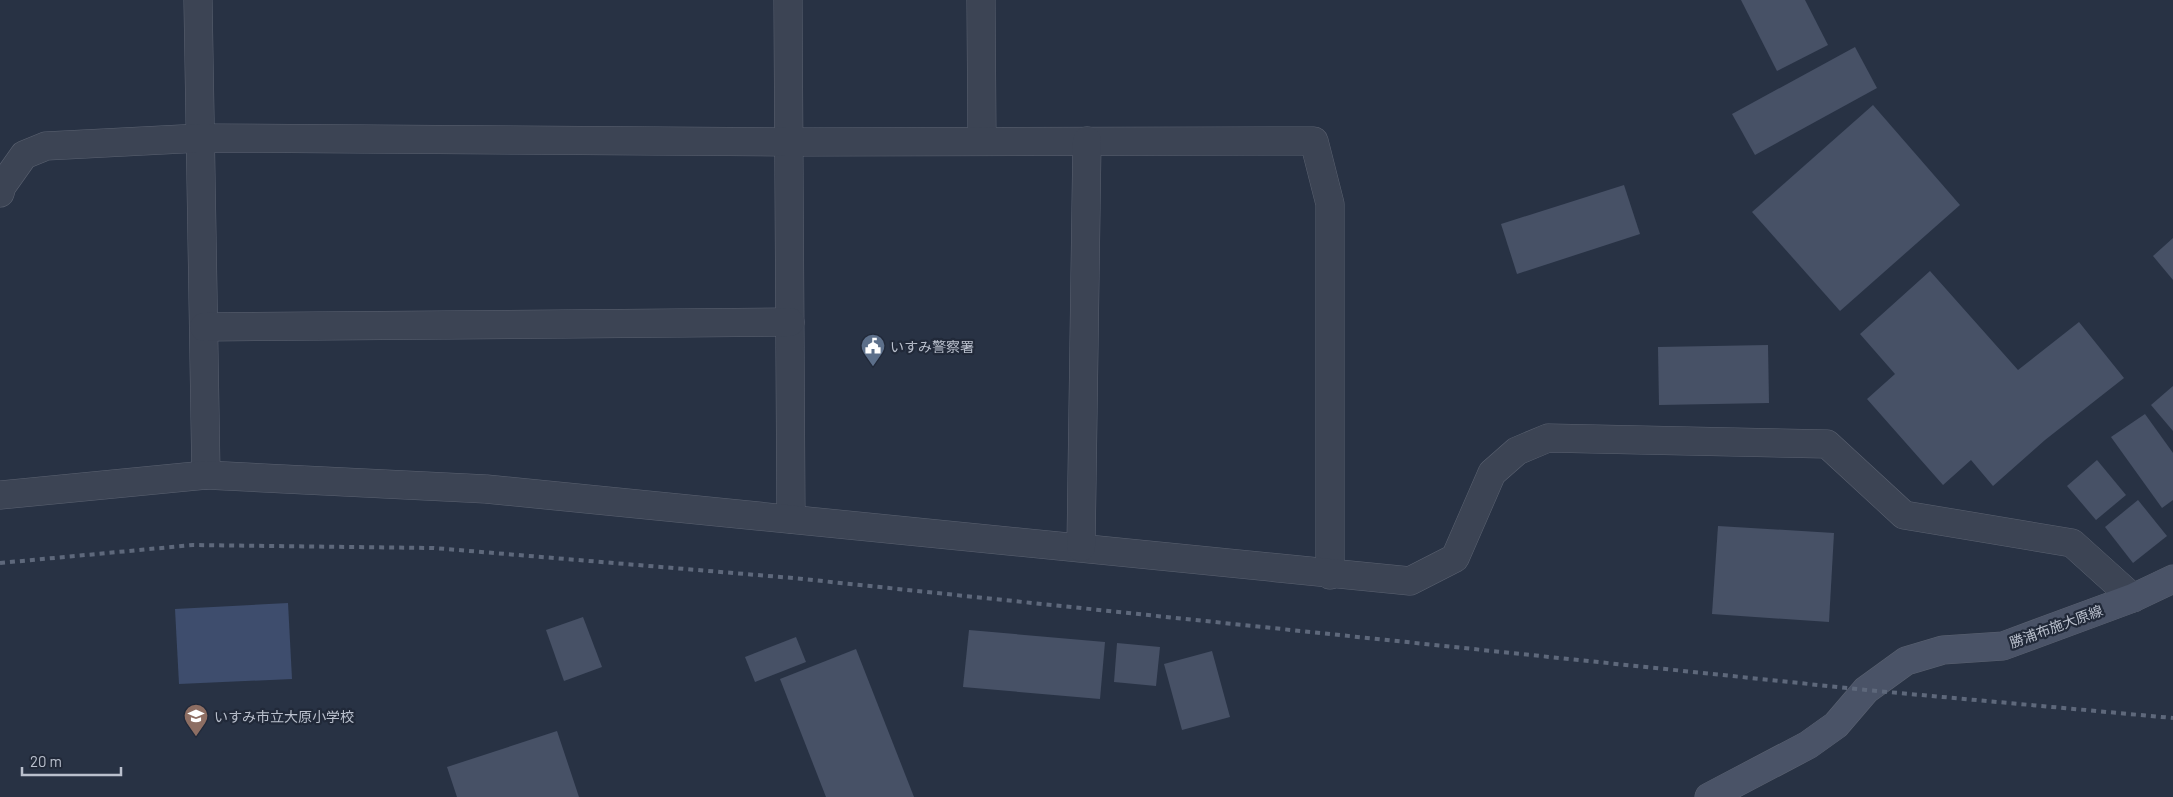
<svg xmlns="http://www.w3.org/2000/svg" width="2173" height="797" font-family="Barlow,'Noto Sans JP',sans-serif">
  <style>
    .water { fill: #3e4d6d }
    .building { fill: #475166 }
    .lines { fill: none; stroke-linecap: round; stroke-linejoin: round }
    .minor-casing { stroke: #5b6271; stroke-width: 29 }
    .secondary-casing { stroke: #5b6271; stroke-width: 29 }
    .minor { stroke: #3c4454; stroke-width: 28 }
    .secondary { stroke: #4a5367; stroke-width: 28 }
    .rail { stroke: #5e687b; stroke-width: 4; stroke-dasharray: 5 5; stroke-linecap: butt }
    .labels { text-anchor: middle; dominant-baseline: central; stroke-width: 4.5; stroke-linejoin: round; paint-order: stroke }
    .poi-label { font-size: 14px; fill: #bac0cd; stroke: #212939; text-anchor: start }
    .street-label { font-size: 14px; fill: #bac0cd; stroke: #212939 }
  </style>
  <rect width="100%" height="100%" fill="#283244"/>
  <!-- water -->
  <path class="water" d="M288 603 292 679 179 684 175 609Z"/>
  <!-- building -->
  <g class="building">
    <path d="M1741 0H1805L1828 45 1777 71Z"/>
    <path d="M1855 47 1877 88 1755 155 1732 114Z"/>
    <path d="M1873 105 1960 205 1840 311 1752 212Z"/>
    <path d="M1624 185 1640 234 1517 274 1501 224Z"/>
    <path d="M2173 238V280L2153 256Z"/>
    <path d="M1930 271 2018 370 2079 322 2124 378 2045 440 1993 486 1971 460 1943 485 1867 399 1895 374 1860 334Z"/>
    <path d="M1768 345 1769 403 1659 405 1658 347Z"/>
    <path d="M2173 386V431L2151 405Z"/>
    <path d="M2145 414 2173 453V500L2162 508 2111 437Z"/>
    <path d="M2097 460 2126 495 2096 520 2067 486Z"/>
    <path d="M2138 500 2167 536 2133 563 2105 527Z"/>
    <path d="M1718 526 1834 533 1829 622 1712 614Z"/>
    <path d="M583 617 602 667 564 681 546 630Z"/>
    <path d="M969 630 1105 642 1100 699 963 687Z"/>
    <path d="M796 637 806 662 755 682 745 657Z"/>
    <path d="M1117 643 1160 647 1156 686 1114 682Z"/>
    <path d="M856 649 914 797H826L780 679Z"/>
    <path d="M1212 651 1230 717 1182 730 1164 664Z"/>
    <path d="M557 731 579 797H457L447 767Z"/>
  </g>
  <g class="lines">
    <defs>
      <g id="minor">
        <path d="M198 0 206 475"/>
        <path d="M788 0 791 519"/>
        <path d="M981 0 982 141"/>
        <path d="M0 193 2 186 24 155 46 146 201 138 789 142 1314 141 1330 204V575"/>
        <path d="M204 327 790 322"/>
        <path d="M0 495 206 475 486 489 1410 581 1455 558 1492 473 1517 451 1548 438 1827 444 1904 515 2072 543 2133 598"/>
        <path d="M1081 547 1087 141"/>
      </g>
      <path id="secondary" d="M1709 797 1808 745 1836 725 1866 690 1906 661 1943 650 2003 646 2133 598 2173 579"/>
    </defs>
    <!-- minor casing -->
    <use href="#minor" class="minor-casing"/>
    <!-- secondary casing -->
    <use href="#secondary" class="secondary-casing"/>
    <!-- minor -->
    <use href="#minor" class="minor"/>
    <!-- secondary -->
    <use href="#secondary" class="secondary"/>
    <!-- rail -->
    <path class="rail" d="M0 563 193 545 434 548 793 578 1866 690 2173 718"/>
  </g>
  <!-- icons -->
  <defs>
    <symbol id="civic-pin" viewBox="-11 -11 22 30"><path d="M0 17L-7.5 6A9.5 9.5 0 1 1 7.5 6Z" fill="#5c6f8a" stroke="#212939"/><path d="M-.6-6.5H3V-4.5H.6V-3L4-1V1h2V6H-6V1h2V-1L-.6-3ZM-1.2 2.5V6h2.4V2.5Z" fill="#fff"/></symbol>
    <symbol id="school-pin" viewBox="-11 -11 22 30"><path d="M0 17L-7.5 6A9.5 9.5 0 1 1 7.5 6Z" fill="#8d6e63" stroke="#212939"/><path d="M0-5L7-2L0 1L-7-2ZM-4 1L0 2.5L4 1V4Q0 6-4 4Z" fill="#fff"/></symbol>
  </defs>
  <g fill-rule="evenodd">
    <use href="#civic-pin" x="859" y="332" width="28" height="38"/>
    <use href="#school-pin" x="182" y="702" width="28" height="38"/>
  </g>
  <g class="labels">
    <!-- poi labels -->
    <g class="poi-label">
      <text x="890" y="346">いすみ警察署</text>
      <text x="214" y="716">いすみ市立大原小学校</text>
    </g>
    <!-- street labels -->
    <g class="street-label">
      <text transform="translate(2056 626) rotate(-20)">勝浦布施大原線</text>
    </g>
  </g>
  <!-- scale -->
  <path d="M22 767v8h99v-8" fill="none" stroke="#bac0cd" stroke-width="2.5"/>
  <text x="30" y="767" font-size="15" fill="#bac0cd" stroke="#212939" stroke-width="4" paint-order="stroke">20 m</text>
</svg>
